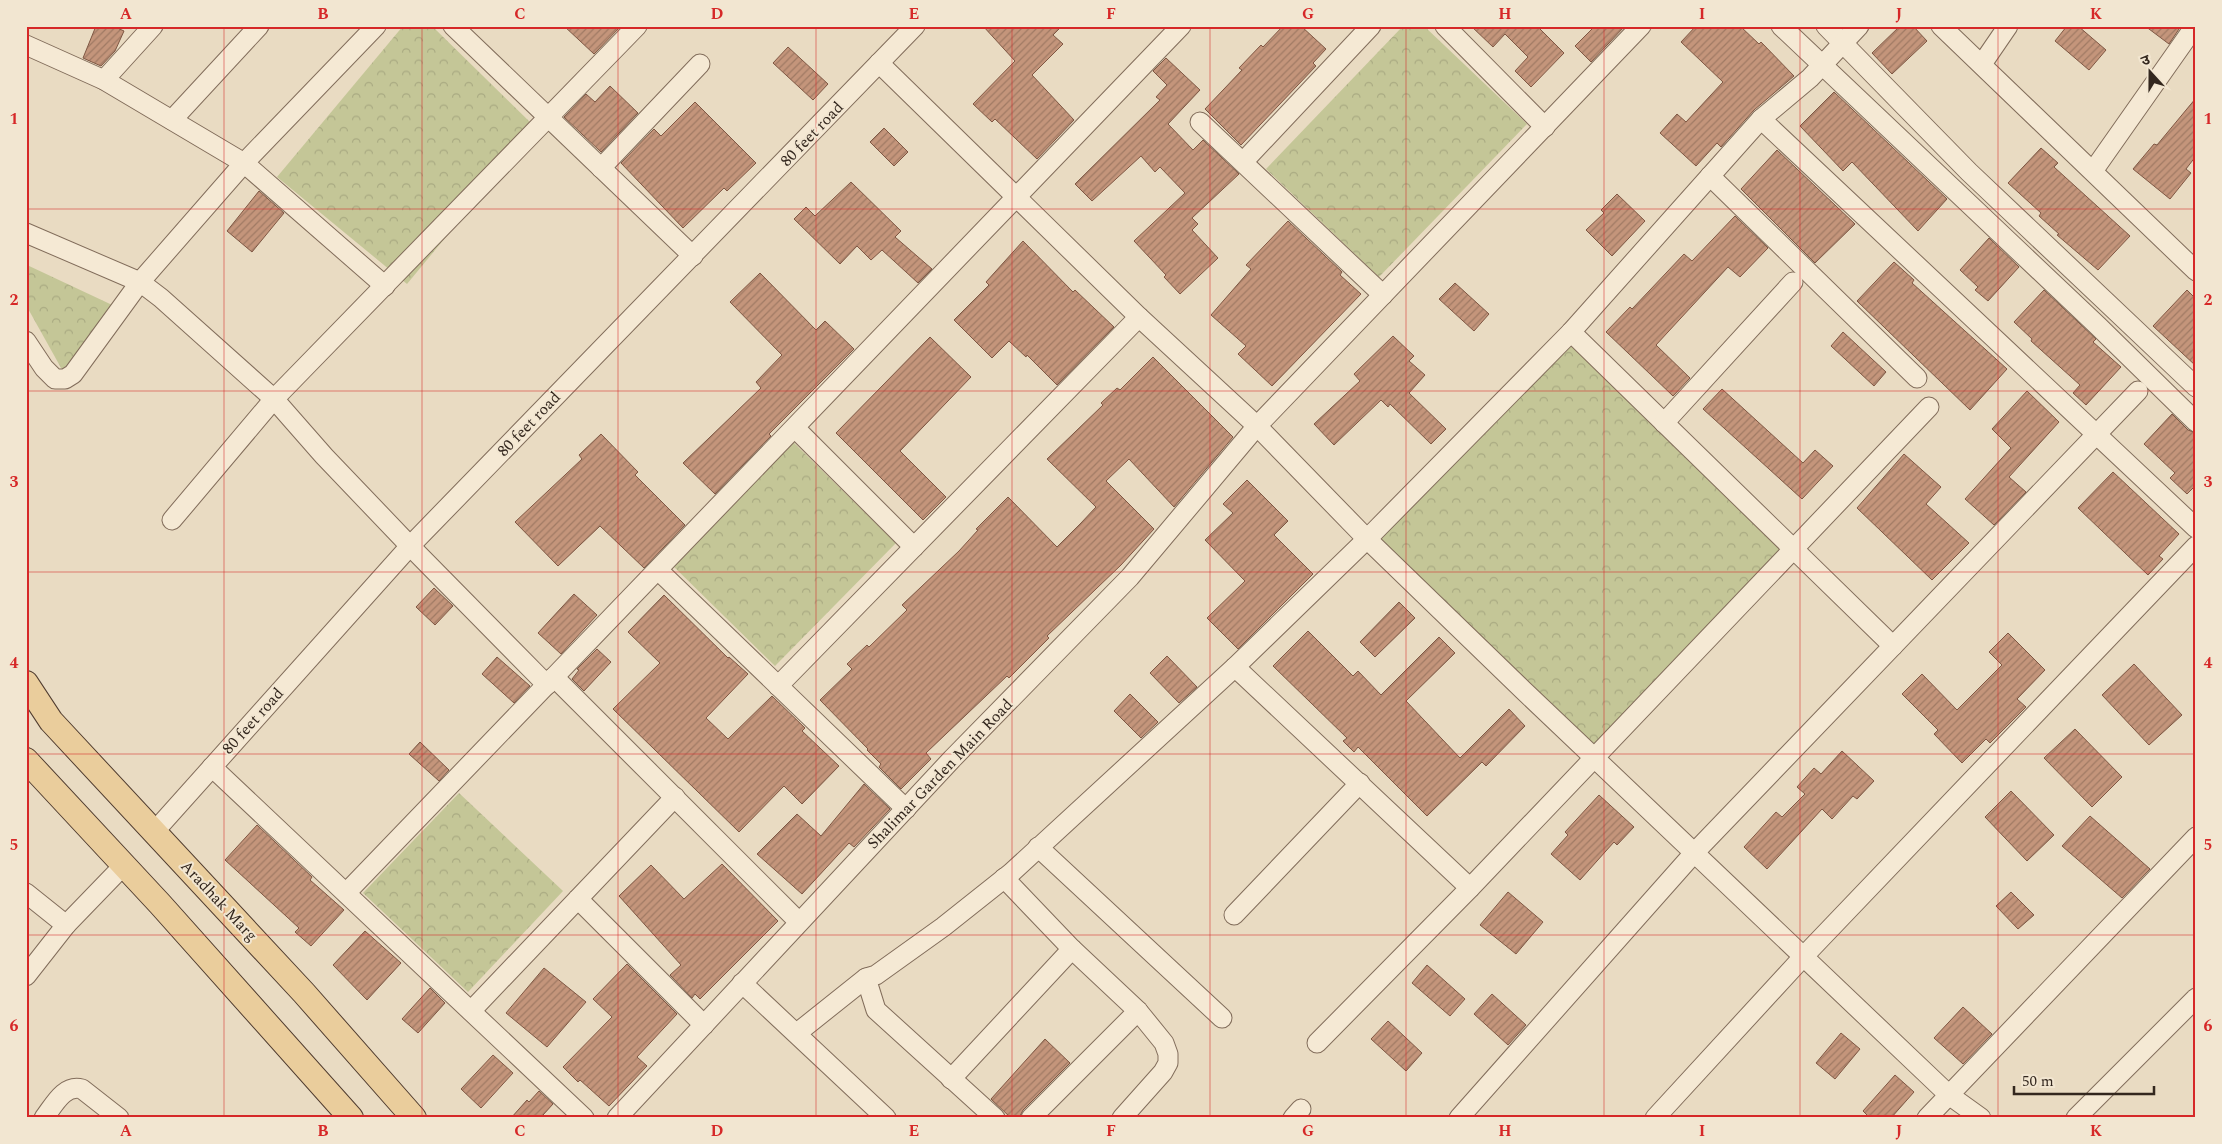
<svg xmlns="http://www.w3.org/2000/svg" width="2222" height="1144" font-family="Spectral,'Noto Sans Devanagari',serif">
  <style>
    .forest { fill: url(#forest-crowns) }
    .building { fill: url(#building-hatch); stroke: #7f5743 }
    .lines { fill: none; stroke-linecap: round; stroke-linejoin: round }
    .minor-casing { stroke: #826d5b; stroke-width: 21 }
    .major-casing { stroke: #503c2f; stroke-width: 26 }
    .minor { stroke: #f5e9d4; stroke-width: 19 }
    .major { stroke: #eacd9c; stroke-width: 24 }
    .grid { fill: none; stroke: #d62828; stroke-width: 1; stroke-opacity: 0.55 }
    .labels { text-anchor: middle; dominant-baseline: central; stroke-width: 4; stroke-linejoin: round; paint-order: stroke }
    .street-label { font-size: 16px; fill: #33271e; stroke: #f2e6d1 }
    .neatline { fill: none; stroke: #d62828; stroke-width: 2 }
    .grid-label { font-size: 16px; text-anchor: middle; font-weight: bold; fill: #d62828 }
  </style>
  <defs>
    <pattern id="forest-crowns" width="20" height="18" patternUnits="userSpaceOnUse" patternTransform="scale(1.25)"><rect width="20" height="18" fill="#c4c697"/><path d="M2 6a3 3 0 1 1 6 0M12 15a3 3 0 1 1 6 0" fill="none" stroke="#a9aa82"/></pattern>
    <pattern id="building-hatch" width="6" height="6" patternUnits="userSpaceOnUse" patternTransform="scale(1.25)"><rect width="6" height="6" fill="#c4957b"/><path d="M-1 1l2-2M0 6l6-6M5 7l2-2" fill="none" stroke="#a07a64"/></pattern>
  </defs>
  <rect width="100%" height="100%" fill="#e9dbc2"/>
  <!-- forest -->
  <g class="forest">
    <path d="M403 26H432L536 128 407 284 277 177Z"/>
    <path d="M1403 26H1424L1527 124 1379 277 1266 169Z"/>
    <path d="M27 265 125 311 65 375 26 305Z"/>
    <path d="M1571 332 1793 550 1594 758 1367 539Z"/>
    <path d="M791 440 896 543 775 666 670 563Z"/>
    <path d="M459 793 563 891 468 992 363 893Z"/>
  </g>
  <!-- building -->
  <g class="building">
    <path d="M96 26H113L124 31 115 51 101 66 83 58Z"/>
    <path d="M564 26H621L594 54Z"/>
    <path d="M983 26H1062L1053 35 1063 44 1032 75 1074 120 1037 159 995 119 992 122 973 104 1015 61Z"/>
    <path d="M1283 26H1301L1326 49 1313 63 1316 66 1241 145 1205 109 1242 70 1239 68 1261 45 1263 47Z"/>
    <path d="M1471 26H1537L1564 53 1531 87 1515 71 1528 57 1505 34 1493 47Z"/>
    <path d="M1595 26H1625L1591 62 1575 46Z"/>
    <path d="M1696 26H1740L1759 44 1761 42 1794 76 1754 110 1721 147 1717 143 1696 166 1660 133 1677 114 1686 122 1723 82 1681 42Z"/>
    <path d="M1900 26H1913L1927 41 1892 74 1872 53Z"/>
    <path d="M2067 26H2078L2106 50 2089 70 2055 41Z"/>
    <path d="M2145 26H2181L2169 44Z"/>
    <path d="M788 47 828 84 813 100 773 63Z"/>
    <path d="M1166 58 1200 90 1168 124 1193 150 1203 140 1239 174 1192 218 1198 224 1192 230 1218 258 1180 294 1164 277 1166 275 1134 241 1185 193 1160 167 1155 172 1141 156 1092 201 1075 184 1160 100 1156 97 1167 85 1153 71Z"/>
    <path d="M610 86 638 113 601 152 564 117 586 94 595 102Z"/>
    <path d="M1834 92 1947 199 1918 231 1852 162 1843 171 1800 126Z"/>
    <path d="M2196 98V156L2186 169 2191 173 2170 199 2133 169 2154 144 2157 145Z"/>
    <path d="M695 102 756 163 727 191 724 188 683 228 621 163 654 129 661 136Z"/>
    <path d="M884 128 908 152 894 166 870 142Z"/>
    <path d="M2041 148 2058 163 2054 167 2130 236 2098 270 2057 235 2059 234 2039 216 2041 213 2008 183Z"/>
    <path d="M1777 150 1855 224 1815 263 1741 189Z"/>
    <path d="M851 182 901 231 895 237 932 269 918 283 882 250 871 260 857 246 840 264 794 219 806 207 815 216Z"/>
    <path d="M259 191 284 213 252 252 227 231Z"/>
    <path d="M1617 194 1645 221 1612 256 1586 230 1604 213 1601 210Z"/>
    <path d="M1735 216 1768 248 1740 277 1728 267 1656 345 1690 378 1673 396 1606 332 1630 307 1632 309 1684 254 1692 261Z"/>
    <path d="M1288 221 1342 272 1340 275 1361 294 1272 386 1238 354 1246 346 1211 315 1251 269 1246 265Z"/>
    <path d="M1989 238 2019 267 1988 301 1975 290 1978 287 1960 270Z"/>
    <path d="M1023 241 1073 292 1075 290 1114 327 1057 385 1027 355 1026 357 1009 341 992 358 954 320 989 285 986 282Z"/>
    <path d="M1894 262 1914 280 1912 283 2007 369 1970 410 1857 301Z"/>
    <path d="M760 273 816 330 825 321 854 349 769 434 771 436 715 494 683 463 761 388 756 382 782 355 730 302Z"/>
    <path d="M1455 283 1489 314 1474 331 1439 299Z"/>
    <path d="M2044 290 2096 339 2093 342 2121 367 2086 405 2073 393 2080 385 2031 341 2032 339 2014 322Z"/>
    <path d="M2187 290 2196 299V366L2153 326Z"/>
    <path d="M1843 332 1886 372 1874 386 1831 346Z"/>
    <path d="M1393 336 1414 356 1409 361 1425 375 1409 393 1446 429 1431 444 1390 404 1388 407 1381 400 1334 445 1314 424 1360 381 1354 374Z"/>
    <path d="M930 337 971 377 900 451 946 497 923 520 836 433Z"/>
    <path d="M1153 357 1233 437 1174 507 1129 459 1106 481 1154 529 1121 565 1047 636 1049 638 1009 678 1007 676 926 753 931 759 901 789 879 767 881 764 867 750 868 749 820 700 852 669 847 664 867 645 869 647 907 610 902 605 959 551 978 530 976 529 1008 497 1057 547 1081 523 1096 507 1047 459 1103 405 1101 403 1117 388 1120 390Z"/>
    <path d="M1722 389 1803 463 1815 450 1833 466 1802 499 1703 409Z"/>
    <path d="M2027 391 2059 422 2009 477 2026 492 1994 525 1965 499 2011 448 1992 429Z"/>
    <path d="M2172 414 2188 430 2196 433V485L2187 494 2170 478 2175 473 2144 444Z"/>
    <path d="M601 434 638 472 635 475 685 525 644 568 600 526 558 566 515 522 582 459 579 455Z"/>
    <path d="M1904 454 1941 487 1926 504 1969 543 1932 580 1857 508Z"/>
    <path d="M2113 472 2179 534 2159 556 2163 559 2148 575 2078 508Z"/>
    <path d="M1247 480 1288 521 1274 535 1313 574 1238 649 1207 618 1245 581 1205 540 1233 513 1223 504Z"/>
    <path d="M434 588 453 606 435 625 416 607Z"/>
    <path d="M574 594 597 615 561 654 538 633Z"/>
    <path d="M664 595 728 658 729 657 748 674 706 718 728 739 772 696 805 728 802 731 839 766 802 804 784 786 739 832 613 709 660 663 628 632Z"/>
    <path d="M1399 602 1415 618 1375 657 1360 642Z"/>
    <path d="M1308 631 1353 676 1358 671 1381 695 1439 637 1455 653 1406 701 1460 758 1509 709 1525 726 1486 766 1482 762 1427 816 1358 747 1354 752 1343 741 1347 738 1273 666Z"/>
    <path d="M2008 633 2045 670 2017 699 2026 707 1990 743 1986 739 1962 763 1934 734 1938 730 1902 694 1922 674 1957 710 2002 665 1989 652Z"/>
    <path d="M597 649 611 662 584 691 572 679 579 670 577 669Z"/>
    <path d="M1167 656 1197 687 1179 703 1150 673Z"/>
    <path d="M497 657 530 686 514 703 482 674Z"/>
    <path d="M2134 664 2182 715 2149 745 2102 695Z"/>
    <path d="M1130 694 1158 722 1141 738 1114 711Z"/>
    <path d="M2075 729 2122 777 2092 807 2044 758Z"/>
    <path d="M420 742 449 770 439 781 409 754Z"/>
    <path d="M1842 751 1874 781 1857 799 1853 796 1832 819 1822 809 1767 869 1744 847 1776 812 1782 817 1805 794 1797 787 1814 768 1821 774Z"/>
    <path d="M864 784 890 809 854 847 849 843 802 894 757 854 797 814 821 836Z"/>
    <path d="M2011 791 2054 835 2027 861 1985 817Z"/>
    <path d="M1599 795 1634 827 1617 845 1614 842 1580 880 1551 854 1568 835 1565 832Z"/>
    <path d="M2090 816 2150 869 2122 898 2062 846Z"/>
    <path d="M257 825 312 877 310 880 344 910 311 946 295 932 299 928 225 860Z"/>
    <path d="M722 864 778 921 700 999 695 994 692 998 670 975 681 965 619 896 651 865 684 899Z"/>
    <path d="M1508 892 1543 922 1516 954 1480 925Z"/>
    <path d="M2011 892 2034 915 2018 929 1996 906Z"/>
    <path d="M365 931 401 963 367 1000 333 965Z"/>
    <path d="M627 964 677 1014 637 1057 647 1066 609 1106 580 1080 578 1082 563 1067 612 1017 593 999Z"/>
    <path d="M1427 965 1465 999 1450 1016 1412 983Z"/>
    <path d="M544 968 586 1002 547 1047 506 1013Z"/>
    <path d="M430 988 445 1003 418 1033 402 1019Z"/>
    <path d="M1492 994 1526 1025 1508 1045 1474 1014Z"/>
    <path d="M1963 1007 1992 1034 1963 1064 1934 1038Z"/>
    <path d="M1388 1021 1422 1053 1406 1071 1371 1039Z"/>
    <path d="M1841 1033 1860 1049 1835 1079 1816 1063Z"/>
    <path d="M1045 1039 1070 1063 1023 1110 1019 1118H1011L991 1099Z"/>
    <path d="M493 1055 513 1073 481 1108 461 1089Z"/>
    <path d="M1895 1075 1914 1092 1891 1118H1870L1863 1111Z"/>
    <path d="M539 1091 553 1104 543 1115 546 1118H511L527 1100 529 1102Z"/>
  </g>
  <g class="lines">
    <defs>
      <g id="minor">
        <path d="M453 26 693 256"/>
        <path d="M1445 26 1545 127"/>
        <path d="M1781 26 2098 326 2196 422"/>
        <path d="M1826 26 1969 172 2196 387"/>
        <path d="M1941 26 2196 271"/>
        <path d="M26 45 104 80 244 163 385 286"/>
        <path d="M879 63 1139 317 1257 426 1367 539 1523 690 1949 1095 1981 1118"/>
        <path d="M1982 64 2008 26"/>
        <path d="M104 80 153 26"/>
        <path d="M1761 119 2196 528"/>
        <path d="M172 120 259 26"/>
        <path d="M1200 122 1383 295"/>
        <path d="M1243 162 1371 26"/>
        <path d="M601 168 700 64"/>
        <path d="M2093 171 2195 26"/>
        <path d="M1710 176 1917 378"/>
        <path d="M26 233 140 282 161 298 274 399 324 456 410 546 547 685"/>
        <path d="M1571 332 1893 646"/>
        <path d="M26 341 44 368 55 379H65L73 374 140 282 244 163 376 26"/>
        <path d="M1664 423 1793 282"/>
        <path d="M795 428 914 547"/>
        <path d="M172 520 274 399 637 26"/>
        <path d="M658 570 906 809"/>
        <path d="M1235 667 1470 888"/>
        <path d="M554 677 799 922"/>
        <path d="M778 686 1139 317"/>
        <path d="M212 767 584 1118"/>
        <path d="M154 832 410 546 915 26"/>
        <path d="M1038 847 1222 1018"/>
        <path d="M1004 878 1072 949 1138 1011 1164 1043 1168 1054V1063L1163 1072 1122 1118"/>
        <path d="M26 893 66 925"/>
        <path d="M346 893 1181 26"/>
        <path d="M578 899 704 1025"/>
        <path d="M1234 915 1360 783"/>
        <path d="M26 976 66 925 124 865"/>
        <path d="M866 978 876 1010 995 1118"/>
        <path d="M742 983 886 1118"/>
        <path d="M471 1011 675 797"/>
        <path d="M797 1033 866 978 876 975 943 927 1011 873 1235 667 1367 539 1571 332 1761 119 1810 78 1859 26"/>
        <path d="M1317 1043 1470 888 1929 407"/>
        <path d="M951 1079 1072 949"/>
        <path d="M44 1118C54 1105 64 1084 82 1089L119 1118"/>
        <path d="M617 1118 952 759 1130 577 1257 426 1641 26"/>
        <path d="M1031 1118 1138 1011"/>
        <path d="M1293 1118 1301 1109"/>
        <path d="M1459 1118 1694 853 2138 391"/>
        <path d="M1655 1118 1803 957 2196 546"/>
        <path d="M1927 1118 2196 837"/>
        <path d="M2076 1118 2196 998"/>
      </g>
      <g id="major">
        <path d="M26 683 51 721 304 993 414 1118"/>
        <path d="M26 760 160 904 351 1118"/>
      </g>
    </defs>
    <!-- minor casing -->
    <use href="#minor" class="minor-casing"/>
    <!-- major casing -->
    <use href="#major" class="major-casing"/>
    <!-- minor -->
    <use href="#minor" class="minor"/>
    <!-- major -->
    <use href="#major" class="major"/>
  </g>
  <!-- grid -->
  <path class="grid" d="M224 26V1118M422 26V1118M618 26V1118M816 26V1118M1012 26V1118M1210 26V1118M1406 26V1118M1604 26V1118M1800 26V1118M1998 26V1118M26 209H2196M26 391H2196M26 572H2196M26 754H2196M26 935H2196"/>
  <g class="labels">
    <!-- street labels -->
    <g class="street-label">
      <text transform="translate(812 134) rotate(-46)">80 feet road</text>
      <text transform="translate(529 424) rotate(-46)">80 feet road</text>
      <text transform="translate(253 721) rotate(-48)">80 feet road</text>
      <text transform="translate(940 774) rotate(-46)">Shalimar Garden Main Road</text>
      <text transform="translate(219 901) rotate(47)">Aradhak Marg</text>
    </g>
  </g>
  <!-- border -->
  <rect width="2222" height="1144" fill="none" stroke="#f2e6d1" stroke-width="55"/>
  <!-- north arrow -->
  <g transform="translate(2150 72) rotate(339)" stroke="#f2e6d1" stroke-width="4" paint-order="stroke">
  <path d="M0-4L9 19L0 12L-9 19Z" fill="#33271e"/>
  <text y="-8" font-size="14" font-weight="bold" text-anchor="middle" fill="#33271e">उ</text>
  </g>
  <!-- scale -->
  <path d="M2014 1086v8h140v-8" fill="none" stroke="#33271e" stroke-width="2.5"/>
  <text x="2022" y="1086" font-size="15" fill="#33271e" stroke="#f2e6d1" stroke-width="4" paint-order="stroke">50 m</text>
  <rect x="28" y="28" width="2166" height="1088" class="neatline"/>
  <g class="grid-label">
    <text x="126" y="19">A</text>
    <text x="323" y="19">B</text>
    <text x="520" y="19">C</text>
    <text x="717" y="19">D</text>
    <text x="914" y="19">E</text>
    <text x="1111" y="19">F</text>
    <text x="1308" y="19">G</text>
    <text x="1505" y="19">H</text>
    <text x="1702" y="19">I</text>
    <text x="1899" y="19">J</text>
    <text x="2096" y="19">K</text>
    <text x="14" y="124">1</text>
    <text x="2208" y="124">1</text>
    <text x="14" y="305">2</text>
    <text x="2208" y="305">2</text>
    <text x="14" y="487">3</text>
    <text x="2208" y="487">3</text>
    <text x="14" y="668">4</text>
    <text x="2208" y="668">4</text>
    <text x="14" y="850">5</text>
    <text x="2208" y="850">5</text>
    <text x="14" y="1031">6</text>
    <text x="2208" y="1031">6</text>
    <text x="126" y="1136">A</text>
    <text x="323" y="1136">B</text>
    <text x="520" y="1136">C</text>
    <text x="717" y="1136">D</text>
    <text x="914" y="1136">E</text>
    <text x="1111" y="1136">F</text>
    <text x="1308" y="1136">G</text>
    <text x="1505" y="1136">H</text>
    <text x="1702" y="1136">I</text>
    <text x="1899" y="1136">J</text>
    <text x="2096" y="1136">K</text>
  </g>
</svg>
